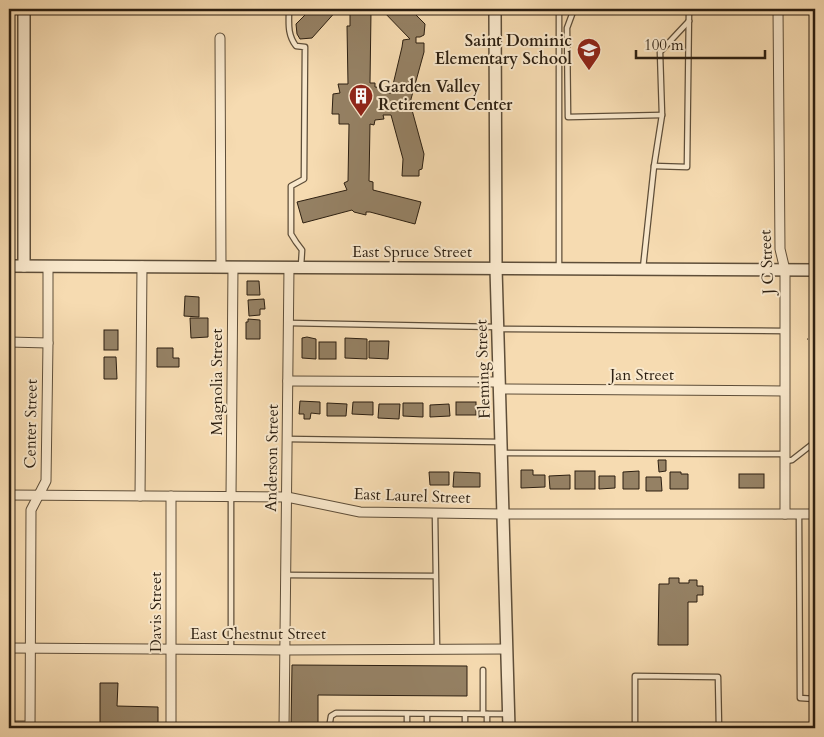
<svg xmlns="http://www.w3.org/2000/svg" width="824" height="737" font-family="Cardo,serif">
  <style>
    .building { fill: #958164; stroke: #2c1f11 }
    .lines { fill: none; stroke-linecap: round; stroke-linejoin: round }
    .service-casing { stroke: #5e4e39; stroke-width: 7 }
    .minor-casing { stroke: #5e4e39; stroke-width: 11 }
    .tertiary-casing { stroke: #5e4e39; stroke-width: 14 }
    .path { stroke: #2c1f11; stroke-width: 1; stroke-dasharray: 1 2.5; stroke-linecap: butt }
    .service { stroke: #f9e8cc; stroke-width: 4.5 }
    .minor { stroke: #f9e8cc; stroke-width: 9 }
    .tertiary { stroke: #f9e8cc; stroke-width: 11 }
    .labels { text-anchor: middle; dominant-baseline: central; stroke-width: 4; stroke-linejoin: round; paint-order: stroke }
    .poi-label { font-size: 16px; font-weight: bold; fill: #2c1f11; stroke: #f9e8cc; text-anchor: end }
    .street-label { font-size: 16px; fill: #2c1f11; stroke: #f9e8cc }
  </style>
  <rect width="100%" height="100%" fill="#f6dbb1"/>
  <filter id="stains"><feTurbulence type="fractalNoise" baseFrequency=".004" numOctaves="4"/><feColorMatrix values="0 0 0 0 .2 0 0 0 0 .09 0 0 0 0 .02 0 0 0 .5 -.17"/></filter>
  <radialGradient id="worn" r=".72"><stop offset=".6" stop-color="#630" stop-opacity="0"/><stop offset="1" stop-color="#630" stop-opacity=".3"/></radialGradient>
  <!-- building -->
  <g class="building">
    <path d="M311 9H341H338L312 38 300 39 297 34 296 24Z"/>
    <path d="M342 9H377L374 13 371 12 370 83H375V87L384 88V93H391L402 47 403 40 410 39 381 9H410L425 24 424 35 420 37H416V43H424V52L411 99 412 110 424 154 422 169 419 170V176H402L403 159 391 115H383L384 119 375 120 374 125 370 124 369 181 373 182V190L421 202 415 224 370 212H366V215L354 212 352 210 303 223 297 202 347 190 344 183 348 181 349 124H339V114H332L333 94 340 93 338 84H348L347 26H350V13H345Z"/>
    <path d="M247 281H259L260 295H247Z"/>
    <path d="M185 296 199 297V317L184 316Z"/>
    <path d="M264 299 265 309H260V315L249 316 248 300Z"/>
    <path d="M190 318H208V337L191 338Z"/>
    <path d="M248 319 260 320V339H246V322H248Z"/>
    <rect x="104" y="330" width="14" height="20"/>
    <path d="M307 337 316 339V359L302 358V338Z"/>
    <path d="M345 338 367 339V359L345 358Z"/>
    <path d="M369 341H389L388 359 369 358Z"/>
    <rect x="319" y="342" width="17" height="17"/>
    <path d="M157 348H173V358H179V367H157Z"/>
    <path d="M104 357H116L117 379H104Z"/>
    <path d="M300 401 320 402V414L311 413 310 419H304V414H299Z"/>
    <path d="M353 402H373V415L352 414Z"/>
    <rect x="456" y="402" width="20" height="13"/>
    <path d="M327 403 347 404 346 416H327Z"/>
    <path d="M403 403H423V417L403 416Z"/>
    <path d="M379 404H400L399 419 378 418Z"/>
    <path d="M449 404 450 416 430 417V405Z"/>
    <path d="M658 460H666V471L659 472Z"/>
    <path d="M521 470H533V475H545V487L521 488Z"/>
    <rect x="575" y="471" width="20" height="18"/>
    <path d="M639 471V489H623V472Z"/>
    <path d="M429 472H449V485H430Z"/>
    <path d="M454 472 480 473V487H453Z"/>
    <path d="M670 472H681V474H688V489H670Z"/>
    <rect x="739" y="474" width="25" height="14"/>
    <path d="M570 475V489H550L549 476Z"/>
    <path d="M599 476H615V488L599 489Z"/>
    <path d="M646 477H661L662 491H646Z"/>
    <path d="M669 578H679V583H689V580H697V586H703V595H697V602H688V645H658L659 584H669Z"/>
    <path d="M292 665 467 666V696L318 695V728H291Z"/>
    <path d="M100 683H118L117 706 158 707V728H100Z"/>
  </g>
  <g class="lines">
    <defs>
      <g id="service">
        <path d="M289 9C289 23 287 34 296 46L305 47 304 179 291 186V234L296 242 302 250 301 266"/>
        <path d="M574 9 567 28 568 117 662 115"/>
        <path d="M654 166 687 167 689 9"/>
        <path d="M559 267V9"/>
        <path d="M643 268 654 166 662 115 660 52 689 21"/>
        <path d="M289 323 497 327"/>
        <path d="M498 329 785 331"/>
        <path d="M287 439 501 442"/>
        <path d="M503 453 785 454"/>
        <path d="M786 461 792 460 815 442"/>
        <path d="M435 513 437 649"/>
        <path d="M799 514 800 698 815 699"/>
        <path d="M286 575 435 576"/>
        <path d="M231 649V496"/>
        <path d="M465 714V728"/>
        <path d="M483 714V670"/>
        <path d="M9 724H30"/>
        <path d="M329 728 331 716 336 713 508 714"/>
        <path d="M407 728V714"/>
        <path d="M427 728V714"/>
        <path d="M487 728V714"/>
        <path d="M635 728V676L718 677 719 728"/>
      </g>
      <g id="minor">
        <path d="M778 9 780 249 785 270V514"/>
        <path d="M220 38 221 267"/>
        <path d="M9 342 48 343"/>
        <path d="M288 381 499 382"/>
        <path d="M500 389 784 391"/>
        <path d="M9 495 287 497 360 512 503 514H815"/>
        <path d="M140 496 142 266"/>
        <path d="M171 496V728"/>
        <path d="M231 496 233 267"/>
        <path d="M9 648 285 650 507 649"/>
        <path d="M30 728 31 510 46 481 48 343V266"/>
        <path d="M284 728 289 267"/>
      </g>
      <g id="tertiary">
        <path d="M24 9V266"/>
        <path d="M495 9 496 268 509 728"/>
        <path d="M9 266 815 270"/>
      </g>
    </defs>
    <!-- service casing -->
    <use href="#service" class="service-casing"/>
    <!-- minor casing -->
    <use href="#minor" class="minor-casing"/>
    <!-- tertiary casing -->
    <use href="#tertiary" class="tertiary-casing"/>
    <!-- path -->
    <path class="path" d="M807 339 815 340"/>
    <!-- service -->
    <use href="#service" class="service"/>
    <!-- minor -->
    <use href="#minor" class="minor"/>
    <!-- tertiary -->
    <use href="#tertiary" class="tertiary"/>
  </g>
  <!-- icons -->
  <defs>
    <symbol id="school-pin" viewBox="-11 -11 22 30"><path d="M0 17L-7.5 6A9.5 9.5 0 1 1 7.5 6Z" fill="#8f2418" stroke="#f9e8cc"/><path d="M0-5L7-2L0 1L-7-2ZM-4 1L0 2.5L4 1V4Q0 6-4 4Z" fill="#fff"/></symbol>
    <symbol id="building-pin" viewBox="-11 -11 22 30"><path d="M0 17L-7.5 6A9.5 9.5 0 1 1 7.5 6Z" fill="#8f2418" stroke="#f9e8cc"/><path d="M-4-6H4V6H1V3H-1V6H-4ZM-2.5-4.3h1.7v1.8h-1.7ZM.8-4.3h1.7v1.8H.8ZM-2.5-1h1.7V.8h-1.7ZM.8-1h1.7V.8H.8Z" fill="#fff"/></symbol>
  </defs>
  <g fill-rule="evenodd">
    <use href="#school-pin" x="575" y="36" width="28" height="38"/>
    <use href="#building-pin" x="347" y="82" width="28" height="38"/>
  </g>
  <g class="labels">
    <!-- poi labels -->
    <g class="poi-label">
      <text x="572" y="41">Saint Dominic<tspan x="572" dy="18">Elementary School</tspan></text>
      <text x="378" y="87" text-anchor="start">Garden Valley<tspan x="378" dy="18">Retirement Center</tspan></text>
    </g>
    <!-- street labels -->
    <g class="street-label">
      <text x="412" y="252">East Spruce Street</text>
      <text transform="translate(767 262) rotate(-93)">J C Street</text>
      <text transform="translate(483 369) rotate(-92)">Fleming Street</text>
      <text x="642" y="375">Jan Street</text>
      <text transform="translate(217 382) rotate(-90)">Magnolia Street</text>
      <text transform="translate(31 424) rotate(-89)">Center Street</text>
      <text transform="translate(272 458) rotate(-89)">Anderson Street</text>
      <text transform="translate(412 496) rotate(2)">East Laurel Street</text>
      <text transform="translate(156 612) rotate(-90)">Davis Street</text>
      <text x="258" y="634">East Chestnut Street</text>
    </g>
  </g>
  <!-- margin -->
  <rect width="824" height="737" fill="none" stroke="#f6dbb1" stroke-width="30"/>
  <rect x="10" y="10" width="804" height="717" fill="none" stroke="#2c1f11" stroke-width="2.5"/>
  <rect x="15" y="15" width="794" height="707" fill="none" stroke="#2c1f11"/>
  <!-- scale -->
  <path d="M636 50v8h129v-8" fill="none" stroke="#2c1f11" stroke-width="2.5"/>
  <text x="644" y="50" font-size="15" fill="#2c1f11" stroke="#f9e8cc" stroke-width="4" paint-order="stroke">100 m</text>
  <rect width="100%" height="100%" filter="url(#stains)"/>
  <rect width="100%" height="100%" fill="url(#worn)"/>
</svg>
